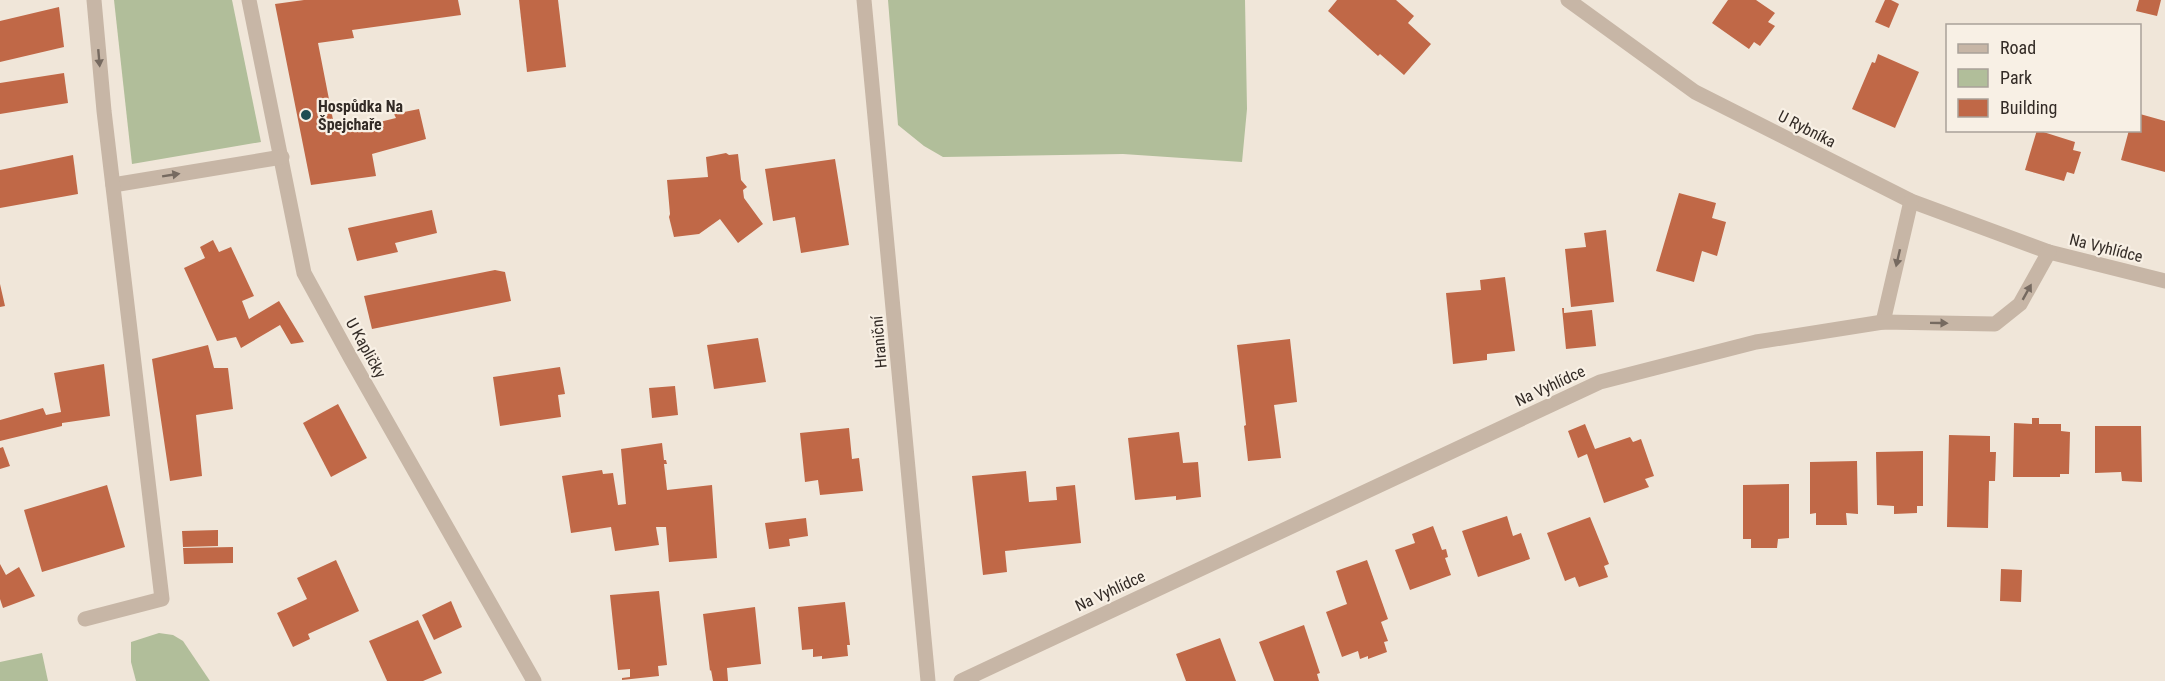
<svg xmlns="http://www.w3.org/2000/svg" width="2165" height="681" font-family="'Roboto Condensed',sans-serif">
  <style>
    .green { fill: #b1be9a }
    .building { fill: #c06847 }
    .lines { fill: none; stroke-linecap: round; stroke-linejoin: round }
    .minor { stroke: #c7b6a6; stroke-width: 15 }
    .oneway { fill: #766a60 }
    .poi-dot { fill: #1e4d52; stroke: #f8f0e5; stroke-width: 2 }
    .labels { text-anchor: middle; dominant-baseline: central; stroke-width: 4.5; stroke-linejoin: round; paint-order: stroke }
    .poi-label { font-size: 16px; font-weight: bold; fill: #332b26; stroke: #f8f0e5; text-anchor: start }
    .street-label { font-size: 16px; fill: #332b26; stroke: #f8f0e5 }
  </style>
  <rect width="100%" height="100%" fill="#f0e6d9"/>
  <!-- green -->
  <g class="green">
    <path d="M114 0H232L261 142 132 164Z"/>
    <path d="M888 0H1245L1247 109 1242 162 1123 154 943 157 924 146 898 125Z"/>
    <path d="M159 633 173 635 183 641 210 681H136L131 662V642Z"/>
    <path d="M42 653 48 681H0V662Z"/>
  </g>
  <!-- building -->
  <g class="building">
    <path d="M304 0H458L461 15 352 30 354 38 318 43 335 130 343 128V131L396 118 394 114 419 109 426 139 372 154 376 176 311 185 275 4Z"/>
    <path d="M519 0H558L566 67 527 72Z"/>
    <path d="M1337 0H1396L1414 16 1408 23 1431 44 1404 75 1380 54 1378 56 1328 11Z"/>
    <path d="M1728 0H1756L1775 13 1768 22 1775 26 1760 46 1754 42 1749 49 1712 23Z"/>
    <path d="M1885 0H1891L1899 4 1889 28 1875 22Z"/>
    <path d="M2139 0H2161L2157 16 2136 11Z"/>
    <path d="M59 7 64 47 0 62V21Z"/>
    <path d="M1878 54 1919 72 1895 128 1852 109 1872 62 1875 63Z"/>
    <path d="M64 73 68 103 0 114V83Z"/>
    <path d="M2140 114 2165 121V172L2121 160 2129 130H2140Z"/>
    <path d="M2037 130 2075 142 2073 150 2081 152 2074 174 2067 172 2064 181 2025 170Z"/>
    <path d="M726 153 729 155 738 154 741 180 747 187 743 190 744 198 763 224 738 243 720 219 699 234 674 237 669 217 670 214 667 180 708 177 706 157Z"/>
    <path d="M73 155 78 194 0 208V170Z"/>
    <path d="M835 159 849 245 801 253 795 217 773 221 765 169Z"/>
    <path d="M1679 193 1716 203 1712 218 1726 222 1717 256 1702 251 1694 282 1656 271Z"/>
    <path d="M432 210 437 233 395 243 398 252 357 261 348 228Z"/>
    <path d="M1606 230 1614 302 1571 307 1565 249 1586 247 1584 233Z"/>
    <path d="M213 240 219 252 231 247 254 296 242 301 249 319 279 301 304 342 291 344 280 325 241 348 236 337 217 341 184 268 205 258 200 247Z"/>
    <path d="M495 270 505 272 511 301 372 329 364 296Z"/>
    <path d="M1505 277 1515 351 1487 354V360L1453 364 1446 293 1481 290 1480 280Z"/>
    <path d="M0 284 5 306 0 307Z"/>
    <path d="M1562 308H1564V313L1592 310 1596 346 1566 349Z"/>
    <path d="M758 338 766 382 714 389 707 345Z"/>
    <path d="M1290 339 1297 402 1274 405 1281 458 1248 461 1244 426 1246 425 1237 345Z"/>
    <path d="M208 345 214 368H228L233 409 196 415 202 476 170 481 152 359Z"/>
    <path d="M104 364 110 416 62 423V426L0 441V420L43 408 46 415 61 412 54 373Z"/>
    <path d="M560 367 565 394 558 395 561 417 500 426 493 377Z"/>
    <path d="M675 386 678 415 652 418 649 388Z"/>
    <path d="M338 404 367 458 331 477 303 423Z"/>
    <path d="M2032 418H2039V424H2061V431L2070 432 2069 474H2060V477H2013L2014 423 2032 424Z"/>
    <path d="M1585 424 1595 449 1630 437 1633 442 1641 439 1654 476 1645 479 1649 487 1604 503 1587 454 1578 458 1568 431Z"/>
    <path d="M2095 426H2141L2142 482 2122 481 2121 472 2095 473Z"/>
    <path d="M849 428 852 459 859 458 863 491 820 495 818 480 805 482 800 433Z"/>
    <path d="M1179 432 1183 463 1198 462 1201 497 1176 500V496L1135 500 1128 438Z"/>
    <path d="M1949 435 1990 436V452H1996L1995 481H1989L1988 528 1947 527Z"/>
    <path d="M662 443 664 460H666L667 464H664L667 490 712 485 717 558 669 562 666 527H656L659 545 615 551 611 527 571 533 562 476 602 470 603 474 613 473 618 505 626 504 621 449Z"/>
    <path d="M3 447 10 466 0 469V448Z"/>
    <path d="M1923 451V506H1917V513L1894 514V506L1877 505 1876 452Z"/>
    <path d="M1857 461 1858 514 1846 513 1847 525H1816V513L1810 514V462Z"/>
    <path d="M1026 471 1029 502 1057 500 1056 487 1075 485 1081 543 1005 551 1007 572 983 575 972 476Z"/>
    <path d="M1789 484V538L1778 539 1777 548H1751V539H1743V485Z"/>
    <path d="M107 485 125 547 42 572 24 510Z"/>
    <path d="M1507 516 1513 536 1521 533 1530 559 1478 577 1462 531Z"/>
    <path d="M1590 517 1609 564 1604 566 1608 577 1579 587 1575 577 1565 581 1547 533Z"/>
    <path d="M806 518 808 536 789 539 790 546 769 549 765 523Z"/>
    <path d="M1433 526 1442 550 1446 549 1448 557 1445 558 1451 575 1410 590 1395 550 1415 543 1412 534Z"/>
    <path d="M218 530V546L183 547 182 531Z"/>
    <path d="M233 547V563L184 564 183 548Z"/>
    <path d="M336 560 359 611 308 634 310 639 293 647 277 613 307 599 297 578Z"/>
    <path d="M1367 560 1388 619 1381 622 1388 641 1384 642 1387 652 1368 659V656L1360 659 1358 651 1342 657 1326 612 1347 604 1336 571Z"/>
    <path d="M0 564 6 575 19 567 35 596 3 608 0 599Z"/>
    <path d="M2001 569 2022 570 2021 602 2000 601Z"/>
    <path d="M659 591 667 665 658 666 659 676 622 680V678L630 677V669L618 670 610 595Z"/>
    <path d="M451 601 462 627 434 640 422 615Z"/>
    <path d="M845 602 850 645H847L848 656 822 659V656L813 657V649L802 650 798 607Z"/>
    <path d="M755 607 761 664 727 668 728 681H713L711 670 710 671 703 614Z"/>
    <path d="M418 620 442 673 423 681H387L369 641Z"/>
    <path d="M1304 625 1320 673 1317 674 1319 681H1274L1259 642Z"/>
    <path d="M1220 638 1236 681H1186L1176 654Z"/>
  </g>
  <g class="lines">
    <!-- minor -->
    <g class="minor">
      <path d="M249 0 304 273 350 357 534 681"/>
      <path d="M864 0 928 681"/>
      <path d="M1568 0 1695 92 1911 201 2049 252 2165 281"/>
      <path d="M113 185 282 157"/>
      <path d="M1883 322 1911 201"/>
      <path d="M85 619 162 599 104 111 94 0"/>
      <path d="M961 681 1600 382 1756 342 1883 322 1995 324 2020 304 2049 252"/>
    </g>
  </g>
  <!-- one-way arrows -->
  <defs><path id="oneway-solid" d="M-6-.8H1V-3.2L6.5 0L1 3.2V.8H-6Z" transform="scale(1.5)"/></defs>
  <g class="oneway">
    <use href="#oneway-solid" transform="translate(99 58) rotate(85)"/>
    <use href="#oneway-solid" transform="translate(171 175) rotate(-9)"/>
    <use href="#oneway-solid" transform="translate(1898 258) rotate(103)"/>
    <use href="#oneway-solid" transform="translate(2027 292) rotate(-61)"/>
    <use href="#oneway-solid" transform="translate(1939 323) rotate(1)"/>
  </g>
  <!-- markers -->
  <circle class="poi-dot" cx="306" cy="115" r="6"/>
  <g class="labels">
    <!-- poi labels -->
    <g class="poi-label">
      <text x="318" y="106">Hospůdka Na<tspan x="318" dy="18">Špejchaře</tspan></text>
    </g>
    <!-- street labels -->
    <g class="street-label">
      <text transform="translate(1807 129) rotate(27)">U Rybníka</text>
      <text transform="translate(2106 248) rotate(14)">Na Vyhlídce</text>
      <text transform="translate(879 342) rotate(-95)">Hraniční</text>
      <text transform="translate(366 348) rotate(61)">U Kapličky</text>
      <text transform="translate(1550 386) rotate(-25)">Na Vyhlídce</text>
      <text transform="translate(1110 591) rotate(-25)">Na Vyhlídce</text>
    </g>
  </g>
  <!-- legend -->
  <rect x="1946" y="24" width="195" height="108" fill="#f8f0e5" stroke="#a9a199" stroke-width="1.5"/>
  <rect x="1958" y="44" width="30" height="9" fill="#c7b6a6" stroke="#a9a199" stroke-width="1.5"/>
  <text x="2000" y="54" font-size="18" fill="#332b26">Road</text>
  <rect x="1958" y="69" width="30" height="18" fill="#b1be9a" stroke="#a9a199" stroke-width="1.5"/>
  <text x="2000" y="84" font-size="18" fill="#332b26">Park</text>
  <rect x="1958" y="99" width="30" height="18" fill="#c06847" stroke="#a9a199" stroke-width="1.5"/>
  <text x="2000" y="114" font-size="18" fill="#332b26">Building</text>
</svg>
